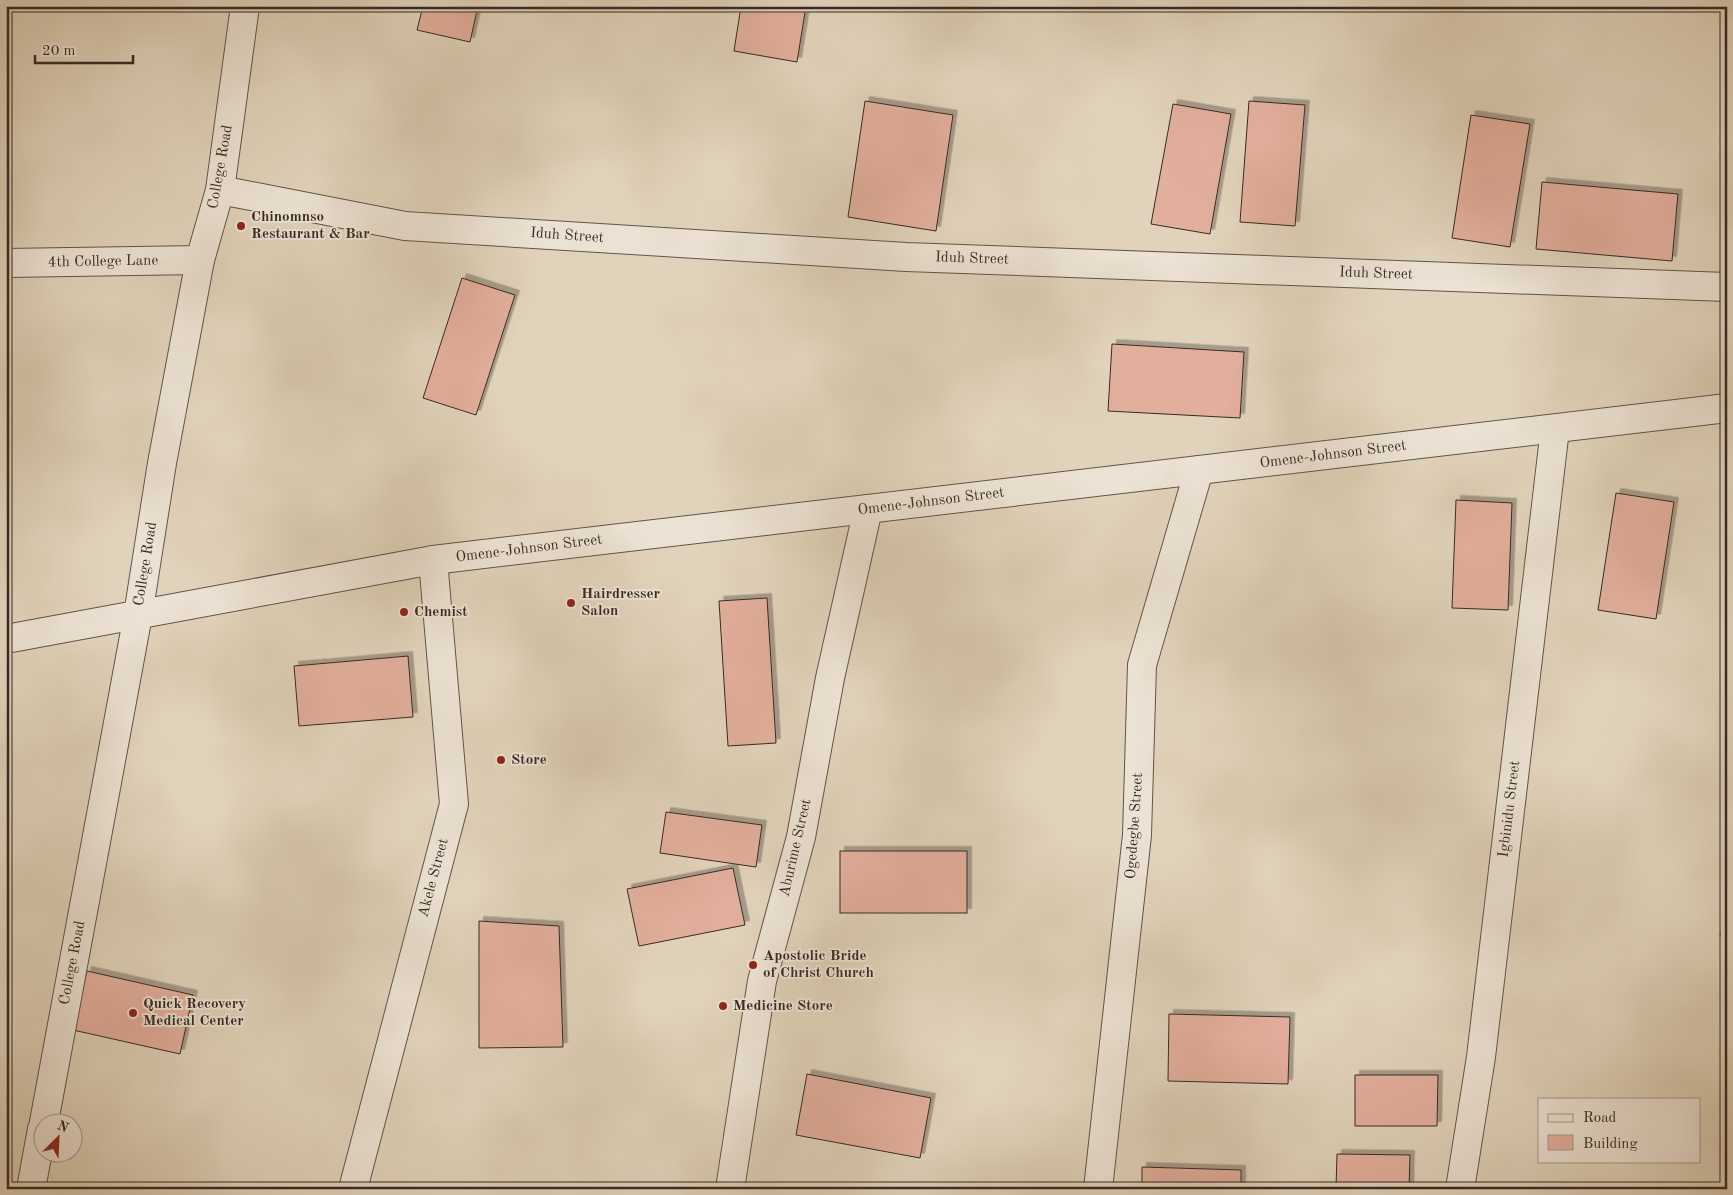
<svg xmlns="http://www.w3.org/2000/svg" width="1733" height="1195" font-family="'Old Standard TT',serif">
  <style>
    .building { fill: #e3af9d; stroke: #372a24; filter: url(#shadow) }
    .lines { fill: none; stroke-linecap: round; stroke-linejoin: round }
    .minor-casing { stroke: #62544a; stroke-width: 30 }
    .minor { stroke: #ece2d3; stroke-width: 28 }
    .poi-dot { fill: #8f2418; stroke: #ece2d3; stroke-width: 2 }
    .labels { text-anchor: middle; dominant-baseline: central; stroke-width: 4; stroke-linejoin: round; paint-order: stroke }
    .street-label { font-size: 15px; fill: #372a24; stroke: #ece2d3 }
    .poi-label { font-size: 15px; font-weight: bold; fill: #372a24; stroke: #ece2d3; text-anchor: start }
  </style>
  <defs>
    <filter id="shadow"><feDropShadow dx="4.5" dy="-4.5" stdDeviation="0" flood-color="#0004"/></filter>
  </defs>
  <rect width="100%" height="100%" fill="#e1d3bb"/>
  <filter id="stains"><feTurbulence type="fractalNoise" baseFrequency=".004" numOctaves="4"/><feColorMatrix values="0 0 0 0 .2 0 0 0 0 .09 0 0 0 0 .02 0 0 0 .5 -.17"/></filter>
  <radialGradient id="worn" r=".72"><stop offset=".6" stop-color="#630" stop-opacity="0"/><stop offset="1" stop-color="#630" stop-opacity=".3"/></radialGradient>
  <!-- building -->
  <g class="building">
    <path d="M423 6H478L470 42 417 30Z"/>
    <path d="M741 6H806L797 62 734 51Z"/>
    <path d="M865 101 953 115 936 231 848 217Z"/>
    <path d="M1249 101 1305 105 1295 226 1240 222Z"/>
    <path d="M1173 104 1231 114 1210 234 1151 224Z"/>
    <path d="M1471 115 1530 124 1510 247 1452 238Z"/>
    <path d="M1542 182 1678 194 1672 261 1536 249Z"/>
    <path d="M462 278 515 295 476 415 423 398Z"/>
    <path d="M1112 344 1244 352 1240 418 1108 411Z"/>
    <path d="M1616 493 1674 502 1656 619 1598 610Z"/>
    <path d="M1456 500 1512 503 1508 610 1452 608Z"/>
    <path d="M767 598 776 743 728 746 719 601Z"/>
    <path d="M408 656 413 717 299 726 294 666Z"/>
    <path d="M666 812 762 825 756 867 660 853Z"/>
    <rect x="840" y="851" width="127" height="62"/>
    <path d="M733 868 745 925 639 946 627 889Z"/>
    <path d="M1727 909V937L1720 936Z"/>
    <path d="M479 921 559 926 563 1047 479 1048Z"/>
    <path d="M87 971 193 995 180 1054 73 1030Z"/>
    <path d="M1169 1014 1290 1017 1288 1084 1168 1081Z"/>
    <path d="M807 1074 931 1098 920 1158 796 1135Z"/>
    <path d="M1355 1075H1438L1437 1126H1355Z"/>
    <path d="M1337 1154 1410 1155 1409 1189H1336Z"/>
    <path d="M1142 1167 1241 1170V1189H1142Z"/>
  </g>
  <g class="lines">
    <defs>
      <g id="minor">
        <path d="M220 190 405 226 906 257 1727 287"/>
        <path d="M6 263 200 260"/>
        <path d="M6 639 433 560 1727 408"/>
        <path d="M44 1122 138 615 162 463 200 260 220 190 245 6"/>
        <path d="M31 1189 42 1129"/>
        <path d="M353 1189 454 804 433 560"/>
        <path d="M730 1189 762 981 801 837 830 678 868 509"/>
        <path d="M1098 1189 1137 835 1142 665 1199 470"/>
        <path d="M1460 1189 1481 1057 1555 429"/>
      </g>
    </defs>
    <!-- minor casing -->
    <use href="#minor" class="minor-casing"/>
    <!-- minor -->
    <use href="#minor" class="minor"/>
  </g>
  <!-- markers -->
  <g class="poi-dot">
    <circle cx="241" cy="226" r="5"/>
    <circle cx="571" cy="603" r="5"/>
    <circle cx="404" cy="612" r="5"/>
    <circle cx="501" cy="760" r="5"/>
    <circle cx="753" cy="965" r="5"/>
    <circle cx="723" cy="1006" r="5"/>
    <circle cx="133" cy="1013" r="5"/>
  </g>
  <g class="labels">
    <!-- street labels -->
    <g class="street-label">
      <text transform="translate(221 167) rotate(-80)">College Road</text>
      <text transform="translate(567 236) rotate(4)">Iduh Street</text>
      <text transform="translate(972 259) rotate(2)">Iduh Street</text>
      <text transform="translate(103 262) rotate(-1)">4th College Lane</text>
      <text transform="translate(1376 274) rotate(2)">Iduh Street</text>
      <text transform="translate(1333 455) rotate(-7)">Omene-Johnson Street</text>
      <text transform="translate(931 502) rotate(-7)">Omene-Johnson Street</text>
      <text transform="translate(529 549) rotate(-7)">Omene-Johnson Street</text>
      <text transform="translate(146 564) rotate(-81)">College Road</text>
      <text transform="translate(1510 809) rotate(-83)">Igbinidu Street</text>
      <text transform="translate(1135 826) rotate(-86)">Ogedegbe Street</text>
      <text transform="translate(796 848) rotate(-77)">Aburime Street</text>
      <text transform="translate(434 878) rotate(-75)">Akele Street</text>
      <text transform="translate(73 963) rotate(-79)">College Road</text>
    </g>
    <!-- poi labels -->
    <g class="poi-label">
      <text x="251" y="217">Chinomnso<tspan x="251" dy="17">Restaurant &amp; Bar</tspan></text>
      <text x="581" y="594">Hairdresser<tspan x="581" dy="17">Salon</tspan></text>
      <text x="414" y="612">Chemist</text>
      <text x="511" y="760">Store</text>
      <text x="763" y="956">Apostolic Bride<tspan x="763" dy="17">of Christ Church</tspan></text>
      <text x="143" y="1004">Quick Recovery<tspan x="143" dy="17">Medical Center</tspan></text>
      <text x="733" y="1006">Medicine Store</text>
    </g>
  </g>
  <!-- margin -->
  <rect width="1733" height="1195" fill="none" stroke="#e1d3bb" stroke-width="25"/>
  <rect x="8" y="8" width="1718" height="1180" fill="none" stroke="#372a24" stroke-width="2.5"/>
  <rect x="12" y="12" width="1708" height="1170" fill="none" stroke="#372a24"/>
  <!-- legend -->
  <rect x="1538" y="1098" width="162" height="65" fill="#ece2d3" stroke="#a4988d"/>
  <rect x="1548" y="1114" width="25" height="8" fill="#ece2d3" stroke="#a4988d"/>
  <text x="1583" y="1122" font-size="15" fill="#372a24">Road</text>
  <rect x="1548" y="1135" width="25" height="15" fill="#e3af9d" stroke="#a4988d"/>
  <text x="1583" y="1148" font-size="15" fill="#372a24">Building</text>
  <!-- north arrow -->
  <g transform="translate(58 1138) rotate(24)"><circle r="24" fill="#ece2d3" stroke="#a4988d"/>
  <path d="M0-4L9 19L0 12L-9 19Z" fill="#8f2418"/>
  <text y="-8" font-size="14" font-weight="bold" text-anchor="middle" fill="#372a24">N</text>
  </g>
  <!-- scale -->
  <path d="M35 55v8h98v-8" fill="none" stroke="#372a24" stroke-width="2.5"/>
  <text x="42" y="55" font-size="15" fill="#372a24" stroke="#ece2d3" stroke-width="4" paint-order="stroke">20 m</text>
  <rect width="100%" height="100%" filter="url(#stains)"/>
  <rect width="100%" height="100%" fill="url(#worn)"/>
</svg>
